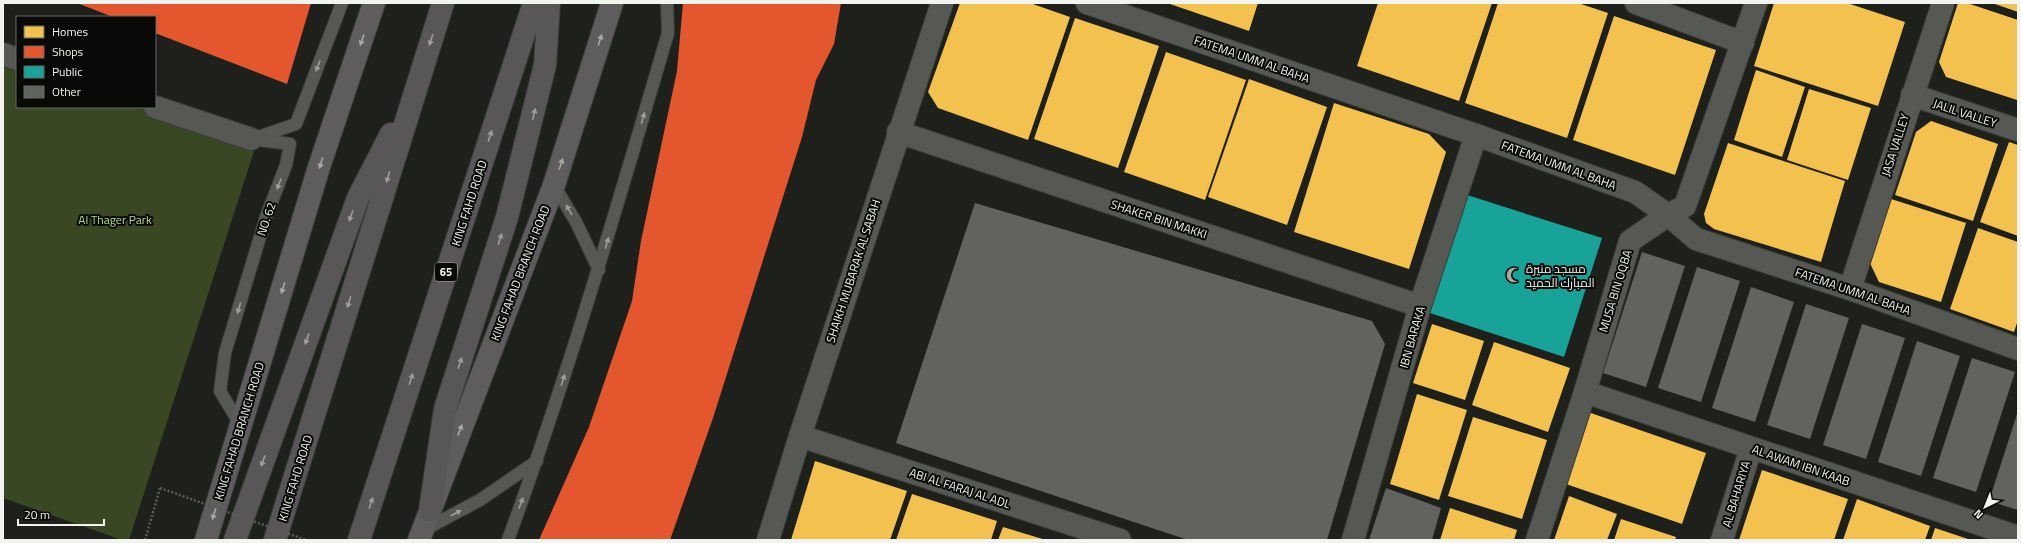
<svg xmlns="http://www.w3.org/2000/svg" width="2021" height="543" font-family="'Titillium Web',Cairo,sans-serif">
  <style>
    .green { fill: #394722 }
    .homes { fill: #f2c14e }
    .shops { fill: #e4572e }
    .public { fill: #17a398 }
    .building { fill: #61635e }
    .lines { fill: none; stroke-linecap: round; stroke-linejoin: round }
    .service-casing { stroke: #3a3c38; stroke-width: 14 }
    .minor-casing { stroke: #3a3c38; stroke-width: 24 }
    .primary-casing { stroke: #3a3c38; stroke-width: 24 }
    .motorway-casing { stroke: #3a3c38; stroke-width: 24 }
    .path { stroke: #5a5c57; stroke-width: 2.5; stroke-dasharray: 2 2; stroke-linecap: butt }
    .service { stroke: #565854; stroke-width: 12 }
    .minor { stroke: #565854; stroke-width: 22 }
    .primary { stroke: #5e5c5d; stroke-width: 22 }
    .motorway { stroke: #595658; stroke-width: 22 }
    .path-bridge { stroke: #5a5c57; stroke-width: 2.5; stroke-dasharray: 2 2; stroke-linecap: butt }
    .oneway { fill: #a8a8a6 }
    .oneway2 { fill: #9e9d9c }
    .oneway3 { fill: #9c9e9a }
    .labels { text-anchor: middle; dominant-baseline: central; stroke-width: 4; stroke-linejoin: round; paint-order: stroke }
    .shield { fill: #090a07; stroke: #acaea9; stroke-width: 1 }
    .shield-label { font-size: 11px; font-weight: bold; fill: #f2f4ef }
    .street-label { font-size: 12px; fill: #f2f4ef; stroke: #090a07 }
    .park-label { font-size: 12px; fill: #b3db78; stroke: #090a07 }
    .poi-label { font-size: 12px; fill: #f2f4ef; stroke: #090a07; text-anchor: start }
  </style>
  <rect width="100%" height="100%" fill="#1e201b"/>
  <!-- green -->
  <path class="green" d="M3 58 17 63V107H141L255 148 129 540H122L3 498Z"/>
  <!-- homes -->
  <g class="homes">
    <path d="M960 3H1030L1070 17 1028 140 938 108 928 92Z"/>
    <path d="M1167 3H1258L1249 31Z"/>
    <path d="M1378 3H1492L1459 101 1357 66Z"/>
    <path d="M1498 3H1578L1608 13 1567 138 1465 103Z"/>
    <path d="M1774 3H1847L1905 22 1878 106 1754 66Z"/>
    <path d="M1958 3H1967L2018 20 2017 100 1946 77 1939 62Z"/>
    <path d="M1992 3H2018V12Z"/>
    <path d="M1614 16 1716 50 1675 175 1573 140Z"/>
    <path d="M1075 18 1159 46 1118 168 1034 139Z"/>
    <path d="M1166 52 1246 80 1205 200 1124 172Z"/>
    <path d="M1756 70 1805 87 1782 157 1734 140Z"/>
    <path d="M1249 79 1327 107 1287 225 1208 197Z"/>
    <path d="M1809 89 1871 108 1848 180 1787 160Z"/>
    <path d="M1334 103 1429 134 1446 152 1409 269 1294 232Z"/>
    <path d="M1931 121 1998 144 1973 221 1895 195 1916 132Z"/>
    <path d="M2009 142 2018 145V236L1980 222Z"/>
    <path d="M1728 143 1845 181 1821 262 1714 229 1706 223 1704 214Z"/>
    <path d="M1888 198 1966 223 1941 302 1879 282 1868 259Z"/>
    <path d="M1978 228 2018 242V320L2014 332 1950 309Z"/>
    <path d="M1432 324 1484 341 1465 400 1413 383Z"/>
    <path d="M1494 342 1570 368 1548 432 1472 405Z"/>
    <path d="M1417 394 1467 410 1439 500 1390 484Z"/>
    <path d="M1588 412 1706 453 1682 524 1563 483Z"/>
    <path d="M1473 417 1547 440 1522 519 1448 496Z"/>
    <path d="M815 461 907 491 890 540H791Z"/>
    <path d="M1762 470 1848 499 1834 540H1739Z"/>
    <path d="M912 494 997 521 991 540H896Z"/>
    <path d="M1569 496 1617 514 1607 540H1554Z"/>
    <path d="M1857 499 1930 526 1925 540H1843Z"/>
    <path d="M1450 508 1517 530 1514 540H1440Z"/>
    <path d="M1621 519 1676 537 1675 540H1614Z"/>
    <path d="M1003 527 1046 540H998Z"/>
    <path d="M1935 528 1971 540H1931Z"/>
  </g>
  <!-- shops -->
  <g class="shops">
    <path d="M77 3H311L287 84 155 33V17H113Z"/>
    <path d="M683 3H841L834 44 816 80 802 137 713 418 670 540H539L589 427 632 301 641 241 677 71Z"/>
  </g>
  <!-- public -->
  <path class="public" d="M1464 194 1602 238 1564 357 1427 312Z"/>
  <!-- building -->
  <g class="building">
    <path d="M975 203 1372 321 1385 344 1327 540H1188L896 443Z"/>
    <path d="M1642 252 1685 266 1646 387 1603 373Z"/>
    <path d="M1697 267 1740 281 1701 402 1658 388Z"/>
    <path d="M1751 287 1794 302 1755 422 1712 408Z"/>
    <path d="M1806 304 1849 318 1810 439 1767 425Z"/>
    <path d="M1862 324 1905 338 1866 459 1823 445Z"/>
    <path d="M1917 341 1960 356 1921 476 1878 462Z"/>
    <path d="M1972 358 2015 372 1976 492 1933 478Z"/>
    <path d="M2018 411V510L1989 501Z"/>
    <path d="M1386 488 1441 508 1432 540H1369Z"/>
  </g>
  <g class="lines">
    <defs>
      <g id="service">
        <path d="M255 138 296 124 342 3"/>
        <path d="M554 185 576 222 599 270"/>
        <path d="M241 426 220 391 225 353 266 217 286 165 290 144 251 139"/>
        <path d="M422 531 480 500 537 461"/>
        <path d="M508 540C569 373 618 203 668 33L667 3"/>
      </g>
      <g id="minor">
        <path d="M1087 3 1476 135 1635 192 1668 215 1696 239 1850 289 2018 349"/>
        <path d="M1636 3 1743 43"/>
        <path d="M3 54 17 59"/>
        <path d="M1912 95 2018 130"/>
        <path d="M155 107 251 139"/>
        <path d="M898 132 1420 306"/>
        <path d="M1850 289 1943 3"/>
        <path d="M1585 392 2018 537"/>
        <path d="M800 436 1120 540"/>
        <path d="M768 540 800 436 942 3"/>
        <path d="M1353 540 1420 306 1476 135"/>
        <path d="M1537 540 1585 392 1630 241 1668 215 1685 206 1756 3"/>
        <path d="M1722 540 1751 448"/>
      </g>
      <g id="primary">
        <path d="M206 540 319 167 374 3"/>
        <path d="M419 540 554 185 612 3"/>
      </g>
      <g id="motorway">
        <path d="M430 510 445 409 507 217 545 65 549 3"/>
        <path d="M235 540 358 198 391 134"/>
        <path d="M275 540 443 3"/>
        <path d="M359 540 534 3"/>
      </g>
    </defs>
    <!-- service casing -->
    <use href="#service" class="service-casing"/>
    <!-- minor casing -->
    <use href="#minor" class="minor-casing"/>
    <!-- primary casing -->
    <use href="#primary" class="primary-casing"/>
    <!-- motorway casing -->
    <use href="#motorway" class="motorway-casing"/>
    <!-- path -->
    <path class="path" d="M145 540 160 488"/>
    <!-- service -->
    <use href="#service" class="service"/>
    <!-- minor -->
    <use href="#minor" class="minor"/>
    <!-- primary -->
    <use href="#primary" class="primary"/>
    <!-- motorway -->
    <use href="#motorway" class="motorway"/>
    <!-- path-bridge -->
    <path class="path-bridge" d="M160 488 306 540"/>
  </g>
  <!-- one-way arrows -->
  <defs><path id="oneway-solid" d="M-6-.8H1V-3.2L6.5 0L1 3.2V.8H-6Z"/></defs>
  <g class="oneway">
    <use href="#oneway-solid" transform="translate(362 40) rotate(109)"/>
    <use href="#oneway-solid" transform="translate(600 40) rotate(-72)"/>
    <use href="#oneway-solid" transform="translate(321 163) rotate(107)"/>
    <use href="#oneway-solid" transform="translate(561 164) rotate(-72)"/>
    <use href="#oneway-solid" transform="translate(283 288) rotate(107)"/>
    <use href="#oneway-solid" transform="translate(460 430) rotate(-69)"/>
    <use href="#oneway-solid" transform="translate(214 514) rotate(107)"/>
  </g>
  <g class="oneway2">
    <use href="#oneway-solid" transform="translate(431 40) rotate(108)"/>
    <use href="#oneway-solid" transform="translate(534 114) rotate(-76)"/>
    <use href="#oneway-solid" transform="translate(490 136) rotate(-72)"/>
    <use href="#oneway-solid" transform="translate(388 177) rotate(107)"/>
    <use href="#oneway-solid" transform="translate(351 216) rotate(110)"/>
    <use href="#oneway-solid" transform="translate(500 239) rotate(-72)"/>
    <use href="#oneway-solid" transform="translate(349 302) rotate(107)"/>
    <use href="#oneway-solid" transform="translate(307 339) rotate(110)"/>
    <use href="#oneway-solid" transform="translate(460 363) rotate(-72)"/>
    <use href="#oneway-solid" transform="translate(411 379) rotate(-72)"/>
    <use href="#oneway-solid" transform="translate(263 461) rotate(110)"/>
    <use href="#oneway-solid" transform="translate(371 503) rotate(-72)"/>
  </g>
  <g class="oneway3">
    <use href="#oneway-solid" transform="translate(318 66) rotate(111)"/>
    <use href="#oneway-solid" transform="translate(643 118) rotate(-74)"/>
    <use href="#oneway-solid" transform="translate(279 184) rotate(112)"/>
    <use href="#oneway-solid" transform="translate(569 210) rotate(-120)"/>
    <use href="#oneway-solid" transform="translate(607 243) rotate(-74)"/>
    <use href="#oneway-solid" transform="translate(239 308) rotate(106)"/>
    <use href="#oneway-solid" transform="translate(563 380) rotate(-72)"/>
    <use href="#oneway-solid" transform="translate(521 503) rotate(-70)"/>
    <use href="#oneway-solid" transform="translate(456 513) rotate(-28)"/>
  </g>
  <!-- icons -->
  <defs>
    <symbol id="mosque-bare" viewBox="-9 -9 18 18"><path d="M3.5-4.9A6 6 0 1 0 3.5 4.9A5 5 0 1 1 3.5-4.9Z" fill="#a8aaa5" stroke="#090a07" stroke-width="2.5" paint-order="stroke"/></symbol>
  </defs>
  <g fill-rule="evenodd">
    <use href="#mosque-bare" x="1503" y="264" width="22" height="22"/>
  </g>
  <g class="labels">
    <!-- shield labels -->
    <rect class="shield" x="435" y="263" width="22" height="18" rx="3"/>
    <g class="shield-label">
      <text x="446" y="272">65</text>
    </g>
    <!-- street labels -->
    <g class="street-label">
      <text transform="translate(1252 59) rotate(19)">FATEMA UMM AL BAHA</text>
      <text transform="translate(1965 113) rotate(18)">JALIL VALLEY</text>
      <text transform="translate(1895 145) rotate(-72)">JASA VALLEY</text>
      <text transform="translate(1559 165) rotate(20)">FATEMA UMM AL BAHA</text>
      <text transform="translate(469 203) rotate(-72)">KING FAHD ROAD</text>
      <text transform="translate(266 219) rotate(-71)">NO. 62</text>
      <text transform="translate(1159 219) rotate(18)">SHAKER BIN MAKKI</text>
      <text transform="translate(853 271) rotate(-72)">SHAIKH MUBARAK AL SABAH</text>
      <text transform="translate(520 273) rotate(-69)">KING FAHAD BRANCH ROAD</text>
      <text transform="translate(1615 291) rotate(-73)">MUSA BIN OQBA</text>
      <text transform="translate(1853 291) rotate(19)">FATEMA UMM AL BAHA</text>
      <text transform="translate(1412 337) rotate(-74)">IBN BARAKA</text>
      <text transform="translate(239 431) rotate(-73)">KING FAHAD BRANCH ROAD</text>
      <text transform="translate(1801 465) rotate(19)">AL AWAM IBN KAAB</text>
      <text transform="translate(295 478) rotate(-73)">KING FAHD ROAD</text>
      <text transform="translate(960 488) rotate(18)">ABI AL FARAJ AL ADL</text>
      <text transform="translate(1736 494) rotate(-73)">AL BAHARIYA</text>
    </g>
    <!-- park labels -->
    <g class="park-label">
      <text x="115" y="219">Al Thager Park</text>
    </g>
    <!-- poi labels -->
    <g class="poi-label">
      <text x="1526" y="268">مسجد منيرة<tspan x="1526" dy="14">المبارك الحميد</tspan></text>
    </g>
  </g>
  <!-- border -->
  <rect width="2021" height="543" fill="none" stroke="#f2f4ef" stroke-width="8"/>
  <!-- legend -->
  <rect x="16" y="16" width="140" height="92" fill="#090a07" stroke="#666864"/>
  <rect x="24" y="26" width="20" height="12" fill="#f2c14e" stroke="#666864"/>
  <text x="52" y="36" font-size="12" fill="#f2f4ef">Homes</text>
  <rect x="24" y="46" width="20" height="12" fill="#e4572e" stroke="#666864"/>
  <text x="52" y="56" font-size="12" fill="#f2f4ef">Shops</text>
  <rect x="24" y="66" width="20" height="12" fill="#17a398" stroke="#666864"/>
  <text x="52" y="76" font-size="12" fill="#f2f4ef">Public</text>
  <rect x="24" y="86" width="20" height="12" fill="#61635e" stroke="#666864"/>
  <text x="52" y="96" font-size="12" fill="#f2f4ef">Other</text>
  <!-- north arrow -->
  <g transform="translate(1985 507) rotate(223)" stroke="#090a07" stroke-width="3" paint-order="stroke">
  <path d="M0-3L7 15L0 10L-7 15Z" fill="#f2f4ef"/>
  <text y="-6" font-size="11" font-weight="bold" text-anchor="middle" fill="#f2f4ef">N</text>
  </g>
  <!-- scale -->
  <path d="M18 519v6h86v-6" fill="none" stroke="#f2f4ef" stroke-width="2"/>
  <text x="24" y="519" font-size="12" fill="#f2f4ef" stroke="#090a07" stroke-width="3" paint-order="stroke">20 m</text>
</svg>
